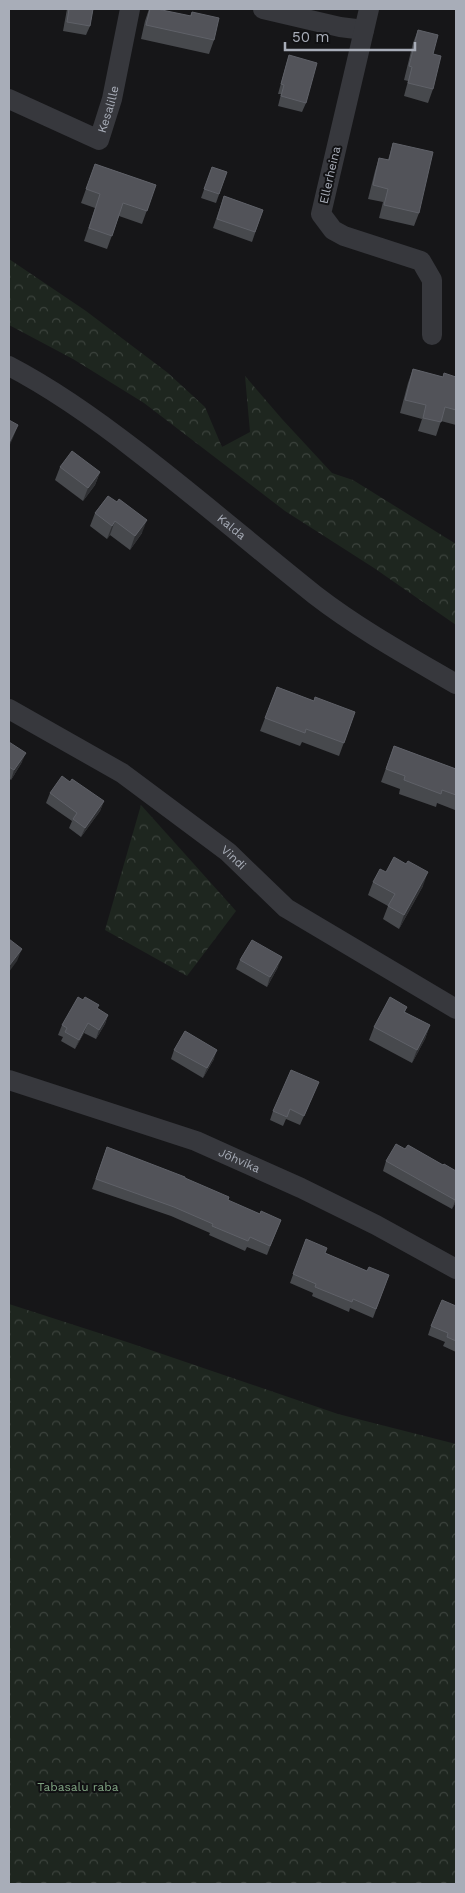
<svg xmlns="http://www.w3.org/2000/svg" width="465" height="1893" font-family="'Work Sans',sans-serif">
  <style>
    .forest { fill: url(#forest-crowns) }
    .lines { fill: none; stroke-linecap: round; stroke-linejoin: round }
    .minor { stroke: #37383d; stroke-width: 20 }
    .wall { fill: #47494d }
    .shaded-wall { fill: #2f3033 }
    .building { fill: #525359; stroke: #5f6168 }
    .labels { text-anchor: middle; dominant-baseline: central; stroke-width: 4; stroke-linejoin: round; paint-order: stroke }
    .street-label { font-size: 12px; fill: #a8adb8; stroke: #111113 }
    .park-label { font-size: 12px; fill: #7fa381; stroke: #111113 }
  </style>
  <defs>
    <pattern id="forest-crowns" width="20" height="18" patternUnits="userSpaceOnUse" patternTransform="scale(1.25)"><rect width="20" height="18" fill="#1e261f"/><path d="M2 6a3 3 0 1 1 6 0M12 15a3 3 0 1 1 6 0" fill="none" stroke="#3c433d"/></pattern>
  </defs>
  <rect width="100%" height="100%" fill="#161618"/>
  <!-- forest -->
  <g class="forest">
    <path d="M9 259 86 311 168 373 205 407 222 447 250 432 245 376 282 419 332 473 353 480 456 544V625L374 568 285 511 144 403 73 359 9 325Z"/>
    <path d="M141 805 236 911 187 976 105 930Z"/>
    <path d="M9 1304 130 1343 338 1414 456 1444V1884H9Z"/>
  </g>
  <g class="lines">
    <!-- minor -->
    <g class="minor">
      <path d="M263 9 340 27 364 30"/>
      <path d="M369 9 321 214 333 230 344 236 421 261 432 280V335"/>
      <path id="s1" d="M9 99 99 140 112 99 130 9"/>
      <path id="s2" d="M9 366C55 390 97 420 138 452 198 498 256 548 315 595 359 629 408 656 456 684"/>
      <path id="s3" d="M9 709 122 773 228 852 286 908 456 1009"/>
      <path id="s4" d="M9 1080 196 1141 301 1188 376 1225 456 1269"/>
    </g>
  </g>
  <!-- wall -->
  <g class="wall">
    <path d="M67 9H93L90 26 86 35 63 31Z"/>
    <path d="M149 9 190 16 192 12 214 40 209 54 141 39 145 21Z"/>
    <path d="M418 30 433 54V89L428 103 404 96 408 81 404 80 413 43Z"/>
    <path d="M289 55 306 103 302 112 278 106 281 94H278L286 65Z"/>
    <path d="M393 143 419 213 414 226 379 218 383 202 368 199 375 171 379 158 388 160Z"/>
    <path d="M95 164 156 185 142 224 119 216 107 249 84 241 95 208 81 203Z"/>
    <path d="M212 167 227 172 216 203 201 198Z"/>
    <path d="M224 196 263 210 252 242 213 228Z"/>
    <path d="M413 369 442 377H456V425L441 421 436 436 418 431 422 419 400 413 408 383Z"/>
    <path d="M60 467 100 472 95 485 83 501 55 480Z"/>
    <path d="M108 496 142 533 130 550 110 535 107 539 90 526 95 513Z"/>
    <path d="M277 687 314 701 355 712 339 756 302 742 300 746 260 731Z"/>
    <path d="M9 742 22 762 11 780 9 778Z"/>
    <path d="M394 746 456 769V806L455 810 437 803 436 807 399 794 400 789 381 782Z"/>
    <path d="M70 782 104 801 100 811 81 837 69 828 72 821 46 803 50 793Z"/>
    <path d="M386 872 423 886 399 929 383 919 388 906 368 895 373 882Z"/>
    <path d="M240 960 278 967 267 987 236 969Z"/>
    <path d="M407 1007 405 1012 430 1025 425 1039 412 1063 369 1040 374 1027Z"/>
    <path d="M97 1009 108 1015 105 1024 96 1039 84 1033 75 1049 61 1041 63 1037 58 1035 62 1025Z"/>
    <path d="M174 1050 214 1059 203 1078 171 1059Z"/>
    <path d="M315 1091 300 1125 286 1119 283 1126 270 1120 273 1111Z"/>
    <path d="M107 1147 185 1178 228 1201 260 1214 281 1220 267 1255 247 1247 245 1251 209 1235 210 1233 171 1216 92 1189Z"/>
    <path d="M405 1149 443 1165 456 1202 452 1209 383 1171 386 1161Z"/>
    <path d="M306 1239 325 1253 367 1271 389 1275 373 1318 350 1308 349 1312 312 1296 313 1293 290 1283Z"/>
    <path d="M456 1306V1352L443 1346 445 1342 428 1335 431 1326Z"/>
  </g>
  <!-- shaded-wall -->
  <g class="shaded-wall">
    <path d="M18 425 13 438 9 447V443Z"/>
    <path d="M100 472 95 485 83 501 88 488Z"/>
    <path d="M147 520 142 533 130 550 135 536Z"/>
    <path d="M115 521 110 535 107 539 112 526Z"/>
    <path d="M26 753 22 762 11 780 14 770Z"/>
    <path d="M104 801 100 811 81 837 85 828Z"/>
    <path d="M428 872 423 886 399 929 404 915Z"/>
    <path d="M22 949 17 961 9 972V966Z"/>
    <path d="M282 957 278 967 267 987 270 977Z"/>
    <path d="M108 1015 105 1024 96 1039 99 1030Z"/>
    <path d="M88 1023 84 1033 75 1049 79 1040Z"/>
    <path d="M430 1025 425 1039 412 1063 417 1050Z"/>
    <path d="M217 1050 214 1059 203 1078 207 1068Z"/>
    <path d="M456 1199V1202L452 1209Z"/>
  </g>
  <!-- building -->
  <g class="building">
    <path d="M69 9H93L90 26 67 22Z"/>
    <path d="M150 9H157L191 16 192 12 219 18 214 40 146 25Z"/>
    <path d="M418 30 438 35 433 54 441 56 433 89 408 83 412 67 409 66Z"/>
    <path d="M289 55 317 63 306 103 281 96 284 85 281 84Z"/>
    <path d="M393 143 433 152 419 213 384 205 388 189 373 185 379 158 389 160Z"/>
    <path d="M95 164 156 185 147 211 123 203 112 236 89 228 100 194 86 189Z"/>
    <path d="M212 167 227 172 219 194 204 189Z"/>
    <path d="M224 196 263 210 255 232 217 219Z"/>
    <path d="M413 369 443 377 444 373 456 377V410L445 407 441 422 423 418 426 405 405 400Z"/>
    <path d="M9 420 18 425 9 443Z"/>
    <path d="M72 451 100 472 88 488 60 467Z"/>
    <path d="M108 496 117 502 119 499 147 520 135 536 115 521 112 526 95 513Z"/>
    <path d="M277 687 314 701 315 697 355 712 344 743 306 729 305 733 265 718Z"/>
    <path d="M9 742 26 753 14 770 9 767Z"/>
    <path d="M394 746 456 769V795L442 790 441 794 404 780 405 776 386 769Z"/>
    <path d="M62 776 70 782 72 779 104 801 85 828 73 819 77 813 50 793Z"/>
    <path d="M394 857 406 864 408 861 428 872 404 915 388 906 395 894 373 882 380 869 386 872Z"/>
    <path d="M9 939 22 949 9 966Z"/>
    <path d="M252 940 282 957 270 977 240 960Z"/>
    <path d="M78 997 83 1000 85 997 99 1005 97 1008 108 1015 99 1030 88 1023 79 1040 65 1032 67 1028 62 1025Z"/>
    <path d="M390 997 407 1007 404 1012 430 1025 417 1050 374 1027Z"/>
    <path d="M185 1031 217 1050 207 1068 174 1050Z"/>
    <path d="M291 1070 319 1082 304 1116 290 1109 287 1117 273 1111Z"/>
    <path d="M396 1144 405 1149 408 1145 443 1165 444 1164 456 1171V1199L455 1200 386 1161Z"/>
    <path d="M107 1147 185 1177V1178L229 1197 228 1200 260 1214 261 1211 281 1220 270 1246 250 1237 248 1241 212 1226 213 1224 174 1207 96 1179Z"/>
    <path d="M306 1239 327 1248 325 1253 367 1271 369 1267 389 1275 376 1309 353 1299 352 1302 315 1287 316 1284 293 1274Z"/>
    <path d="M442 1300 456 1306V1341L447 1337 448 1333 431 1326Z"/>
  </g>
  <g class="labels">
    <!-- street labels -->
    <g class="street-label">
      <text stroke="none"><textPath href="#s1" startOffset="131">Kesalille</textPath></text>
      <text transform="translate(330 175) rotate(-77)">Ellerheina</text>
      <text stroke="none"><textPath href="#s2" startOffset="275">Kalda</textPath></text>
      <text stroke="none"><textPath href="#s3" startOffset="270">Vindi</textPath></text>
      <text stroke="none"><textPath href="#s4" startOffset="244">Jõhvika</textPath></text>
    </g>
    <!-- park labels -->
    <g class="park-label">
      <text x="78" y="1787">Tabasalu raba</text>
    </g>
  </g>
  <!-- border -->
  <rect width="465" height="1893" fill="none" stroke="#a8adb8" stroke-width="20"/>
  <!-- scale -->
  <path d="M285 42v8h130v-8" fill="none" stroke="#a8adb8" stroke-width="2.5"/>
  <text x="292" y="42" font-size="15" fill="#a8adb8" stroke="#111113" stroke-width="4" paint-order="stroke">50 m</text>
</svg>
